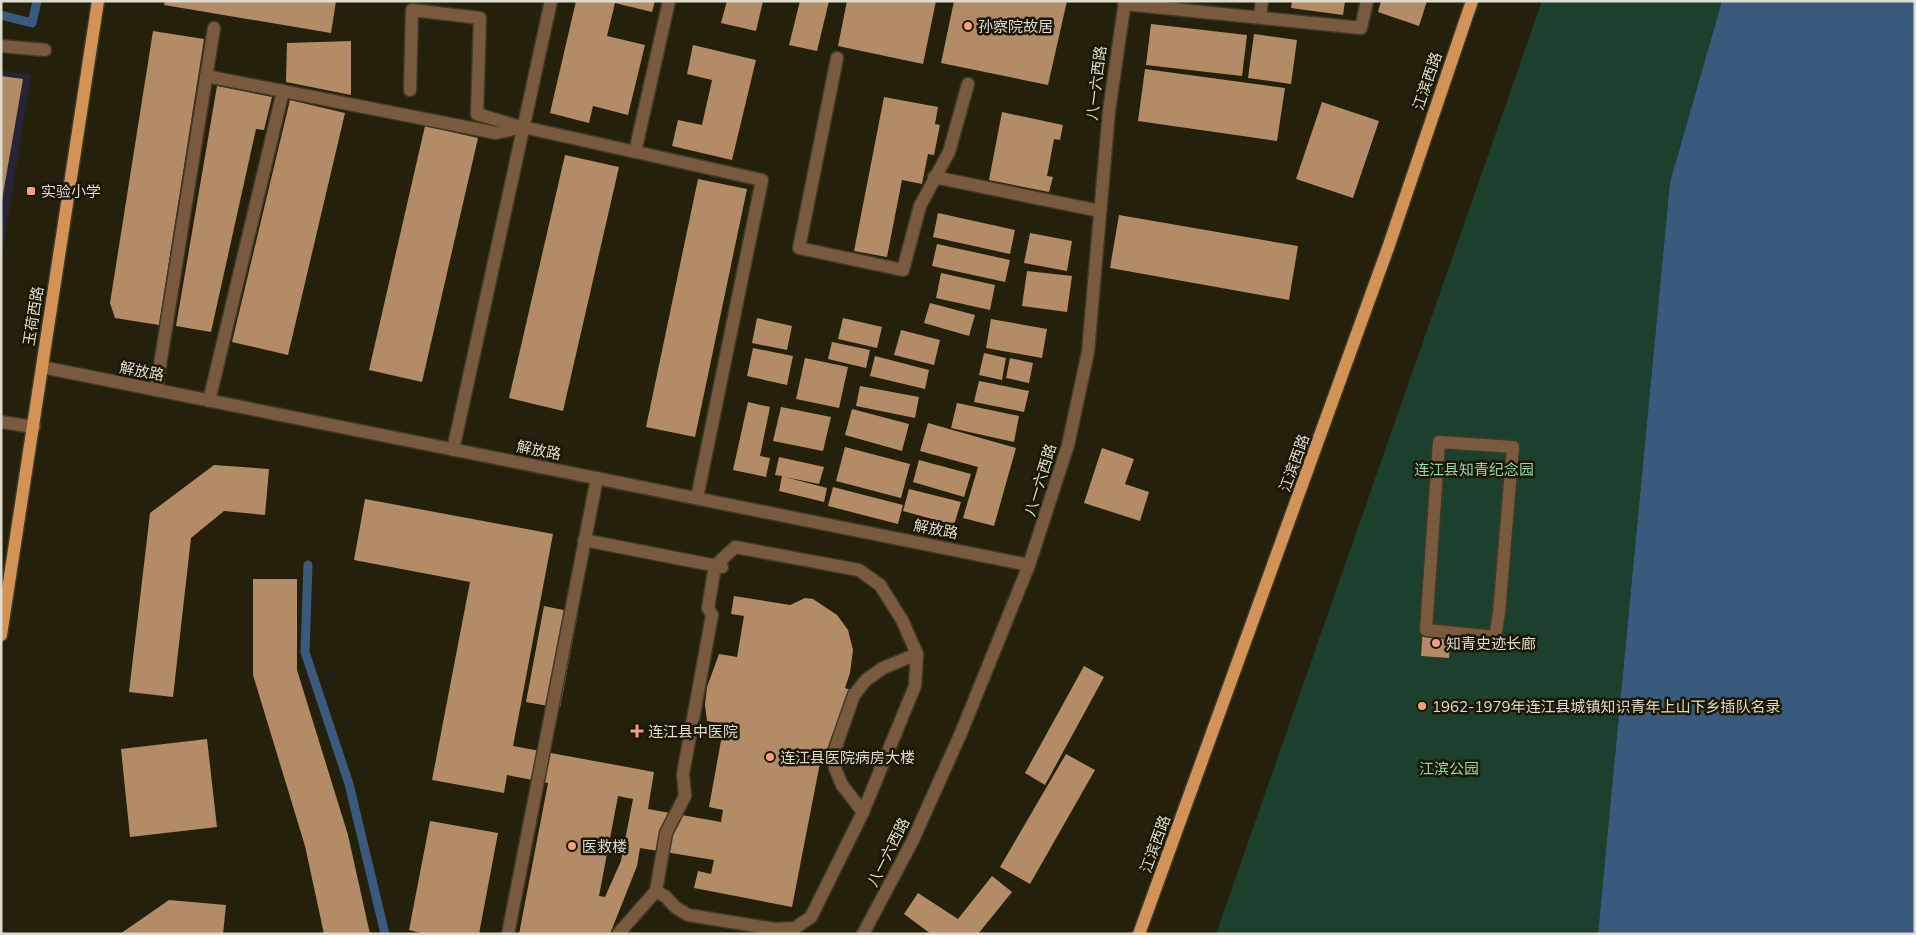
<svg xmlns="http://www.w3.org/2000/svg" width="1916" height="935" font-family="Mulish,'Noto Sans SC',sans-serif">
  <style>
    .education { fill: #272435 }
    .green { fill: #1c402d }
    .water { fill: #39597d }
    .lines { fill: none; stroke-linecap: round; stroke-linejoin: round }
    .stream { stroke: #39597d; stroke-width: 9 }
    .building { fill: #b48b67; fill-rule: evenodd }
    .minor-casing { stroke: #3e3a26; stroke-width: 15 }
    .major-casing { stroke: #3e3a26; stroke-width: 15 }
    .minor { stroke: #795a3e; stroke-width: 12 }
    .major { stroke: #d49356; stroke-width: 12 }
    .poi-dot { fill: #f39f82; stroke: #1b1703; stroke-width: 2 }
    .labels { text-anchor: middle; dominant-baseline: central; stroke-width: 5; stroke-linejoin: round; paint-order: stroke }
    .poi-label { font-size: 15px; fill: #dedcce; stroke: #1b1703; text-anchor: start }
    .street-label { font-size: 15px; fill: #dedcce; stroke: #1b1703 }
    .park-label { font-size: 15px; fill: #8bd9ad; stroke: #1b1703 }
  </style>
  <rect width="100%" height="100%" fill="#24200b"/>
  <!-- education -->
  <path class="education" d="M1 70 31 75 1 261Z"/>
  <!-- green -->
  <path class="green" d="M1542 1H1722L1670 182 1598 934H1216Z"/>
  <!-- water -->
  <path class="water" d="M1722 1H1915V934H1598L1670 182Z"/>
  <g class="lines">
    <!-- stream -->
    <g class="stream">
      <path d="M1 15 32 23 37 1"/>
      <path d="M308 565 305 652 349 784 385 934"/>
    </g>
  </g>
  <!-- building -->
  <g class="building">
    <path d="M165 1H336L331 33 164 5Z"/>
    <path d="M576 1H655L652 12 615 3 607 36 645 45 628 115 593 106 589 123 550 113Z"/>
    <path d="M727 1H763L756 31 721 23Z"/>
    <path d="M800 1H829L817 51 789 45Z"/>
    <path d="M847 1H936L923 64 838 46Z"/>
    <path d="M954 1H1067L1048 85 941 63Z"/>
    <path d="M1292 1H1345L1343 15 1291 8Z"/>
    <path d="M1381 1H1427L1419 26 1378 12Z"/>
    <path d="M1151 24 1247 35 1242 76 1146 65Z"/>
    <path d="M153 31 204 39 159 325 115 318 110 303Z"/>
    <path d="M1254 34 1297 40 1291 84 1248 78Z"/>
    <path d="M351 41V95L286 82 287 43Z"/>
    <path d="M693 45 756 60 732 160 672 146 678 120 702 125 712 80 687 74Z"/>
    <path d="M1145 69 1285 88 1277 141 1138 121Z"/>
    <path d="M1 76 23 79 2 200H1Z"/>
    <path d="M217 86 272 97 264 130 256 129 211 332 176 326Z"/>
    <path d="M884 97 938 107 935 124 940 125 934 155 928 154 922 184 902 180 887 257 854 251Z"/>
    <path d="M290 100 345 113 288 355 232 342Z"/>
    <path d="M1322 102 1379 121 1353 198 1296 179Z"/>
    <path d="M1002 112 1063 125 1060 140 1054 139 1047 176 1053 177 1049 192 989 180Z"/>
    <path d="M425 126 478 138 422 382 369 370Z"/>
    <path d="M565 155 619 167 563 411 509 398Z"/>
    <path d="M698 179 747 189 695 437 646 427Z"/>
    <path d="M938 213 1015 230 1010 254 933 237Z"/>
    <path d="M1119 215 1298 246 1289 300 1110 268Z"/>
    <path d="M1030 233 1072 241 1067 271 1024 263Z"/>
    <path d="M937 244 1010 260 1005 282 932 266Z"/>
    <path d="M1027 271 1072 276 1067 312 1022 306Z"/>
    <path d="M941 273 995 285 990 310 936 298Z"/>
    <path d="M930 303 975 315 969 336 924 323Z"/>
    <path d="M757 318 792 326 787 350 752 343Z"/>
    <path d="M843 318 882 327 877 348 838 339Z"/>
    <path d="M991 319 1047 329 1042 358 986 348Z"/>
    <path d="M901 330 940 340 934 365 894 355Z"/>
    <path d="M832 342 870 350 866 368 828 359Z"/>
    <path d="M753 348 793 356 787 385 747 376Z"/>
    <path d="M984 353 1006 358 1002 380 979 375Z"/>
    <path d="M875 356 929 370 925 389 870 376Z"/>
    <path d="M805 358 848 367 839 408 796 399Z"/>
    <path d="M1010 358 1033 363 1029 383 1006 378Z"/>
    <path d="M979 381 1029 391 1024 412 974 402Z"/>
    <path d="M860 386 919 397 915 418 856 406Z"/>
    <path d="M748 402 770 407 760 456 770 458 766 477 733 470Z"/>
    <path d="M957 403 1019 416 1014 442 951 428Z"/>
    <path d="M781 407 831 417 823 451 773 441Z"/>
    <path d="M852 409 909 424 902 451 845 435Z"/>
    <path d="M928 423 1016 448 994 526 963 518 978 467 920 451Z"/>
    <path d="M845 447 910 464 901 498 836 481Z"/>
    <path d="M1102 448 1134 459 1125 484 1149 492 1140 521 1084 503Z"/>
    <path d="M779 457 824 467 819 484 785 477 827 488 824 502 779 491 782 476 775 475Z"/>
    <path d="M919 460 971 474 964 497 913 482Z"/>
    <path d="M214 465 269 469 265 515 224 511 191 538 173 697 129 692 150 513Z"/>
    <path d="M833 487 903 505 898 524 828 506Z"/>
    <path d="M909 489 961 502 954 525 903 511Z"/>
    <path d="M365 499 553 534 513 746 654 772 648 809 721 822 723 810 709 807 724 724 707 721 705 705 707 687 719 654 737 657 744 616 731 614 734 596 790 605 805 598 813 599 837 615 848 630 853 650 850 673 845 688 860 693 839 755 824 750 820 763 792 907 694 888 698 871 711 874 714 860 640 848 637 866 610 934H519L548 783 507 775 504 793 432 780 470 582 354 560ZM618 796 633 799 621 861 605 897 599 896Z"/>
    <path d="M253 579H297V670L348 835 370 934H324L305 846 253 675Z"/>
    <path d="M544 606 578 613 560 708 526 702Z"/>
    <path d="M1423 628 1451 630 1449 658 1421 656Z"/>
    <path d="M1084 666 1104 677 1045 785 1025 773Z"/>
    <path d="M207 739 217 827 130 837 121 749Z"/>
    <path d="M1066 754 1095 770 1030 884 1000 867Z"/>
    <path d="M430 821 498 833 479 934H426L409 930Z"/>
    <path d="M992 876 1012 892 978 934H931L904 914 918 893 958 919Z"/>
    <path d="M169 900 226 905 223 934H120Z"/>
  </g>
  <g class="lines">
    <defs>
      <g id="minor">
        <path d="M1124 4 1361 28 1367 1"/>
        <path d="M1260 17 1262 1"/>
        <path d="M1 46 45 50"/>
        <path d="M837 58 799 248 903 270 920 206 949 152 968 84"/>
        <path d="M206 76 496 133 523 127 762 180 697 498"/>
        <path d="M410 90 412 10 480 18 477 114 521 127"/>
        <path d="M635 152 669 1"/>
        <path d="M934 177 1100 211"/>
        <path d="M42 367 1029 565"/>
        <path d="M156 390 214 28"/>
        <path d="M209 401 283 91"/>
        <path d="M1 422 34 427"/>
        <path d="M1439 442 1513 447 1499 613 1495 637 1426 630Z"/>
        <path d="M453 450 551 1"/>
        <path d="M584 540 722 567"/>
        <path d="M863 812 842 785 835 768V749L854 695 866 680 883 668 917 654"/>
        <path d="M508 934 597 478"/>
        <path d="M618 934 656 891 666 897 675 907 688 915 775 929 795 928 811 917 863 812 915 686 917 654 902 620 880 585 859 570 735 547 715 566 708 608 712 615 683 774 685 796 666 833 656 891"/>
        <path d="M863 934 912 842 961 733 1029 565 1068 445 1088 352 1109 111 1125 1"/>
      </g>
      <g id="major">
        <path d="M1 635 98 1"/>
        <path d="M1139 934 1388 248 1472 1"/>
      </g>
    </defs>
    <!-- minor casing -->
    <use href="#minor" class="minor-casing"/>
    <!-- major casing -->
    <use href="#major" class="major-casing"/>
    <!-- minor -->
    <use href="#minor" class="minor"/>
    <!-- major -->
    <use href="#major" class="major"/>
  </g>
  <!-- markers -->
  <g class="poi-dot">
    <circle cx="968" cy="26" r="5"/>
    <rect x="26" y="186" width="10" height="10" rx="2.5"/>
    <circle cx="1436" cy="643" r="5"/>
    <circle cx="1422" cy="706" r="5"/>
    <path d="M634.5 723.5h5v5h5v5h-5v5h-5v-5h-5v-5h5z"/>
    <circle cx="770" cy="757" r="5"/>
    <circle cx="572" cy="846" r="5"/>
  </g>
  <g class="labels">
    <!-- poi labels -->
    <g class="poi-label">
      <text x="978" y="26">孙察院故居</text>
      <text x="41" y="191">实验小学</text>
      <text x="1446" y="643">知青史迹长廊</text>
      <text x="1432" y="706">1962-1979年连江县城镇知识青年上山下乡插队名录</text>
      <text x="648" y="731">连江县中医院</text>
      <text x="780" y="757">连江县医院病房大楼</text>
      <text x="582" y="846">医救楼</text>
    </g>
    <!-- street labels -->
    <g class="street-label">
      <text transform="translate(1427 81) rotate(-71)">江滨西路</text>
      <text transform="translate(1096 83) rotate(-83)">八一六西路</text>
      <text transform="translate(33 316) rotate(-81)">玉荷西路</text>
      <text transform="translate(142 371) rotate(11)">解放路</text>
      <text transform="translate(539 450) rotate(11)">解放路</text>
      <text transform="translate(1294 463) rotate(-70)">江滨西路</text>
      <text transform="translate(1040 480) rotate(-73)">八一六西路</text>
      <text transform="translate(936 529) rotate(11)">解放路</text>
      <text transform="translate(1155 844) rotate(-70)">江滨西路</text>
      <text transform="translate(888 852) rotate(-63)">八一六西路</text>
    </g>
    <!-- park labels -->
    <g class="park-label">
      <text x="1474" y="469">连江县知青纪念园</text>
      <text x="1449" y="768">江滨公园</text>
    </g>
  </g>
  <!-- border -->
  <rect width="1916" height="935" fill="none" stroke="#dedcce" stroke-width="5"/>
</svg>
